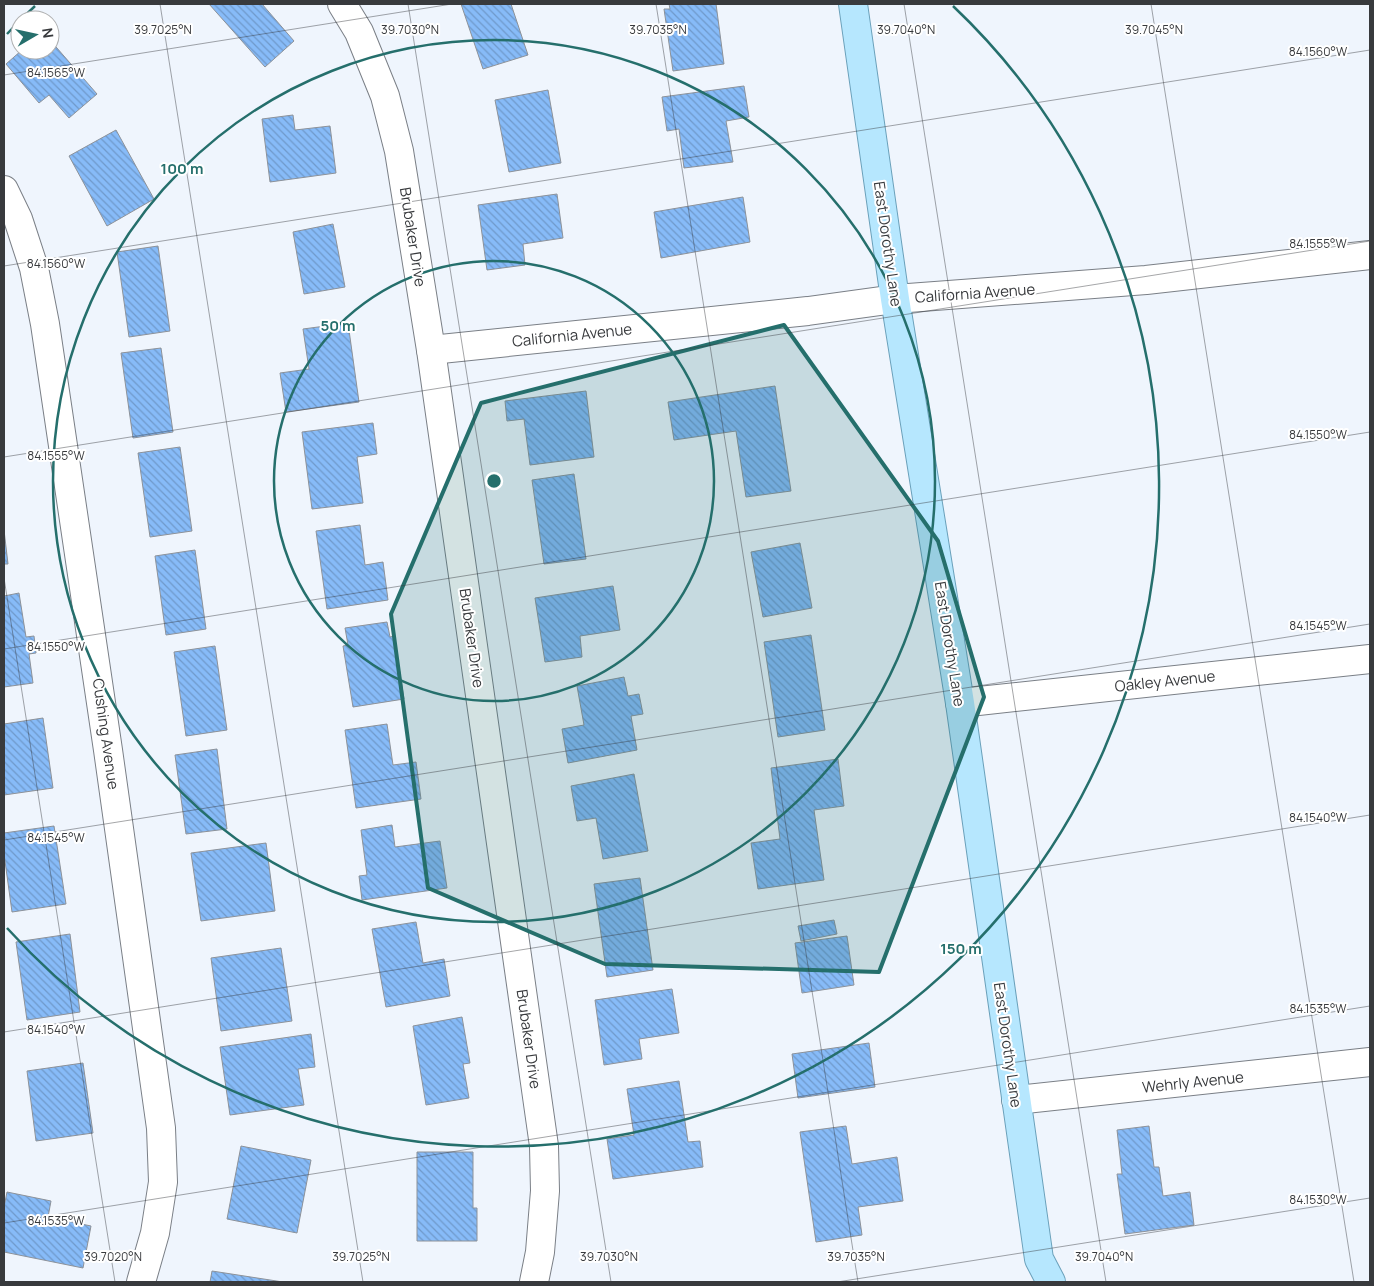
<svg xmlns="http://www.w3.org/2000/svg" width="1374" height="1286" font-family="Manrope,sans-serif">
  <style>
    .building { fill: url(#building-back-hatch); stroke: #8d9299 }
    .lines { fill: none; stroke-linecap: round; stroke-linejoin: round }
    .street-casing { stroke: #7a7f86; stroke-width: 30 }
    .primary-casing { stroke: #6aa0ba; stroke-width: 30 }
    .street { stroke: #fff; stroke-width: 28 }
    .primary { stroke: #b6e7fe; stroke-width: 28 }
    .marked { fill: #256f6c; fill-opacity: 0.2; stroke: #256f6c; stroke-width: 4; stroke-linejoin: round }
    .ticks { fill: none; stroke: #383a3d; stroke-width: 1; stroke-opacity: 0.45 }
    .ring { fill: none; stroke: #256f6c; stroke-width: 2.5 }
    .labels { text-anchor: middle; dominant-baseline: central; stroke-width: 4; stroke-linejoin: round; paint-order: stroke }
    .street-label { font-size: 15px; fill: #383a3d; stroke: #fff }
    .ticks-label { font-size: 12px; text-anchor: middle; fill: #383a3d; stroke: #fff; stroke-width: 4; stroke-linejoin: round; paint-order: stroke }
    .centre { fill: #256f6c; stroke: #fff; stroke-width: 2.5 }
    .ring-label { font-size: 15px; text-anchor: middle; font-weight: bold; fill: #256f6c; stroke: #fff; stroke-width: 4; stroke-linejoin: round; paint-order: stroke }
  </style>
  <defs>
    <pattern id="building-back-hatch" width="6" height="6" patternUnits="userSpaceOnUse" patternTransform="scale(1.25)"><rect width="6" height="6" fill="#87bbf8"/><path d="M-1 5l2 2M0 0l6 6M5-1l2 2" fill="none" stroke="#6f99ca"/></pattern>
  </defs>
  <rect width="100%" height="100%" fill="#eff5fd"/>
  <!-- building -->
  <g class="building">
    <path d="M209 4H262L294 41 265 67Z"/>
    <path d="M461 4H511L528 55 483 69Z"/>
    <path d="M669 4H716L724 64 673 71 664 9H670Z"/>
    <path d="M50 40 97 94 69 118 49 95 39 103 6 64 22 50H50Z"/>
    <path d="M744 86 749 117 726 121 733 162 684 168 679 129 667 131 662 97Z"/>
    <path d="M548 90 561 163 509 172 495 100Z"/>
    <path d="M293 115 295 130 330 126 336 173 270 182 262 119Z"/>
    <path d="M116 130 154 199 107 226 69 156Z"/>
    <path d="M557 194 563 238 523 244 525 265 487 270 478 205Z"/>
    <path d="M743 197 750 242 661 258 654 212Z"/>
    <path d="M333 224 345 287 304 294 293 232Z"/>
    <path d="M158 246 170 331 129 337 117 252Z"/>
    <path d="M348 323 359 402 286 412 280 373 309 369 303 329Z"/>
    <path d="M161 348 173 432 133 438 121 353Z"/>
    <path d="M775 386 791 491 746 497 736 431 674 440 668 402Z"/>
    <path d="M586 391 594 457 530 465 524 419 507 421 505 401Z"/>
    <path d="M373 423 377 454 357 457 363 503 312 509 302 432Z"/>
    <path d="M180 447 192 531 150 537 138 453Z"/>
    <path d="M574 474 586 559 544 564 532 480Z"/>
    <path d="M360 525 365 565 383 562 388 600 327 609 316 531Z"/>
    <path d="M4 530 8 564H4Z"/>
    <path d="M800 543 812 608 763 617 751 552Z"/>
    <path d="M195 550 206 629 166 635 155 556Z"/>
    <path d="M613 586 620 630 580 636 582 657 545 662 535 598Z"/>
    <path d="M19 593 26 637 34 636 36 653 29 654 33 683 4 687V596Z"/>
    <path d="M387 622 390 637 394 636 404 699 353 707 343 646 348 645 345 628Z"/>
    <path d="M811 635 825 730 778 737 764 642Z"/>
    <path d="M215 646 227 730 186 736 174 652Z"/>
    <path d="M624 677 628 696 639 694 643 714 631 716 637 750 568 763 562 729 584 725 577 686Z"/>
    <path d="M43 718 53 788 4 795V724Z"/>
    <path d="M387 724 393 765 416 762 421 799 356 808 345 730Z"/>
    <path d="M217 749 227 829 186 834 175 755Z"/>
    <path d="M838 759 844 806 814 810 824 880 758 889 751 843 780 839 771 768Z"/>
    <path d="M634 774 648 851 603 859 596 818 577 821 571 786Z"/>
    <path d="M392 825 395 847 440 841 447 888 362 900 359 876 367 875 361 830Z"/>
    <path d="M54 826 66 904 12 912 4 854V833Z"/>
    <path d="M266 843 275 911 201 921 191 853Z"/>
    <path d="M640 878 653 970 607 977 594 884Z"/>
    <path d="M834 920 837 934 801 941 798 926Z"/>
    <path d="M416 922 423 963 444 959 450 996 386 1007 372 929Z"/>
    <path d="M70 934 80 1012 27 1020 16 942Z"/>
    <path d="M847 936 854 985 802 993 795 943Z"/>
    <path d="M281 948 292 1021 221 1031 211 958Z"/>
    <path d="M672 989 679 1033 639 1039 642 1059 604 1065 595 1000Z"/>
    <path d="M462 1017 470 1063 463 1064 469 1098 426 1105 413 1026Z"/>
    <path d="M311 1034 315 1067 298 1069 304 1105 230 1115 220 1047Z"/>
    <path d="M869 1043 875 1087 798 1098 792 1054Z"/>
    <path d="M83 1063 93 1133 36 1141 27 1071Z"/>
    <path d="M679 1081 688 1142 700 1141 703 1167 613 1179 607 1139 634 1135 627 1089Z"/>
    <path d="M846 1126 852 1164 897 1157 903 1201 858 1207 862 1235 816 1242 800 1132Z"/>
    <path d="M1149 1126 1154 1167H1159L1163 1196 1190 1192 1194 1225 1125 1234 1117 1174H1122L1117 1130Z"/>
    <path d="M241 1146 311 1160 297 1233 227 1219Z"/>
    <path d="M417 1152H473V1208H477V1241H417Z"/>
    <path d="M7 1192 51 1201 48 1217 91 1226 83 1268 4 1252V1207Z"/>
    <path d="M212 1271 283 1282H210Z"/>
  </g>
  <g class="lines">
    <defs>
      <g id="street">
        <path d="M342 4 359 32 385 96 399 151 431 350 544 1146 545 1191 540 1252 534 1282"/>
        <path d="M4 190 18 219 34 268 45 324 108 750 161 1128 163 1182 155 1233 141 1282"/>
        <path d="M431 350 808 311 895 299 1146 280 1370 255"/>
        <path d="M960 703 1370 659"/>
        <path d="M1016 1100 1370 1062"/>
      </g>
      <path id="primary" d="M853 4 895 299 960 703 1039 1259 1051 1282"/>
    </defs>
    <!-- street casing -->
    <use href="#street" class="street-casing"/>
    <!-- primary casing -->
    <use href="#primary" class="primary-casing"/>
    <!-- street -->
    <use href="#street" class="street"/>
    <!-- primary -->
    <use href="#primary" class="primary"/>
  </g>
  <!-- marked area -->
  <path class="marked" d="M784 325 938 541 984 697 879 972 605 964 428 888 391 614 481 403Z"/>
  <!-- ticks -->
  <path class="ticks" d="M160 4 363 1282M408 4 611 1282M656 4 858 1282M904 4 1106 1282M1151 4 1354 1282M4 75 452 4M4 266 1370 50M4 457 1370 241M4 578 115 1282M4 649 1370 432M4 840 1370 624M4 1032 1370 815M4 1223 1370 1006M837 1282 1370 1198"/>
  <!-- distance rings -->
  <g class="ring">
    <circle cx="494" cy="481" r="220"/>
    <circle cx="494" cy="481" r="441"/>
    <path d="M7 34A661 661 0 0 1 35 6M953 6A661 661 0 1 1 7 928"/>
  </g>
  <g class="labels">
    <!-- street labels -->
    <g class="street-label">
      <text transform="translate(413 237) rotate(81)">Brubaker Drive</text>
      <text transform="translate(888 244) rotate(82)">East Dorothy Lane</text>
      <text transform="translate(975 293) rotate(-4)">California Avenue</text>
      <text transform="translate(572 335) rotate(-6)">California Avenue</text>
      <text transform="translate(472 638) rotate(82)">Brubaker Drive</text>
      <text transform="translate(950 644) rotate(81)">East Dorothy Lane</text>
      <text transform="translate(1165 681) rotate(-6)">Oakley Avenue</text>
      <text transform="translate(106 734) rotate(82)">Cushing Avenue</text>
      <text transform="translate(529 1039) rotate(82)">Brubaker Drive</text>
      <text transform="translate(1008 1045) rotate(82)">East Dorothy Lane</text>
      <text transform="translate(1193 1082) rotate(-6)">Wehrly Avenue</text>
    </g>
  </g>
  <g class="ticks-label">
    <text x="163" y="34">39.7025°N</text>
    <text x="410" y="34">39.7030°N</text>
    <text x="906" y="34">39.7040°N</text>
    <text x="1154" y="34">39.7045°N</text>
    <text x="658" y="34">39.7035°N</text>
    <text x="1318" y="56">84.1560°W</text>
    <text x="56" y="77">84.1565°W</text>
    <text x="1318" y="248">84.1555°W</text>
    <text x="56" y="268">84.1560°W</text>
    <text x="1318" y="439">84.1550°W</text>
    <text x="56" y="460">84.1555°W</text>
    <text x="1318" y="630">84.1545°W</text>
    <text x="56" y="651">84.1550°W</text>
    <text x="1318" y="822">84.1540°W</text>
    <text x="56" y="842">84.1545°W</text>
    <text x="1318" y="1013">84.1535°W</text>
    <text x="56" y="1034">84.1540°W</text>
    <text x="1318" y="1204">84.1530°W</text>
    <text x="56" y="1225">84.1535°W</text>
    <text x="113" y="1261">39.7020°N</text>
    <text x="361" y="1261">39.7025°N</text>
    <text x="609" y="1261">39.7030°N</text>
    <text x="856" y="1261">39.7035°N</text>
    <text x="1104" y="1261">39.7040°N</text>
  </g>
  <circle cx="494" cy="481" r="8" class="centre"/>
  <g class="ring-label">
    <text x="182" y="174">100 m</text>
    <text x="338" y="331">50 m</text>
    <text x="961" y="954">150 m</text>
  </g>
  <!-- border -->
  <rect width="1374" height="1286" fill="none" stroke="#383a3d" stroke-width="10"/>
  <!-- north arrow -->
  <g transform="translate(35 35) rotate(81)"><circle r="24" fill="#ffffff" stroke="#afb0b1"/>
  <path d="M0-4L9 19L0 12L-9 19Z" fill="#256f6c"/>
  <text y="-8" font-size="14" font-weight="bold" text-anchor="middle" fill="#383a3d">N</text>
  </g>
</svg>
